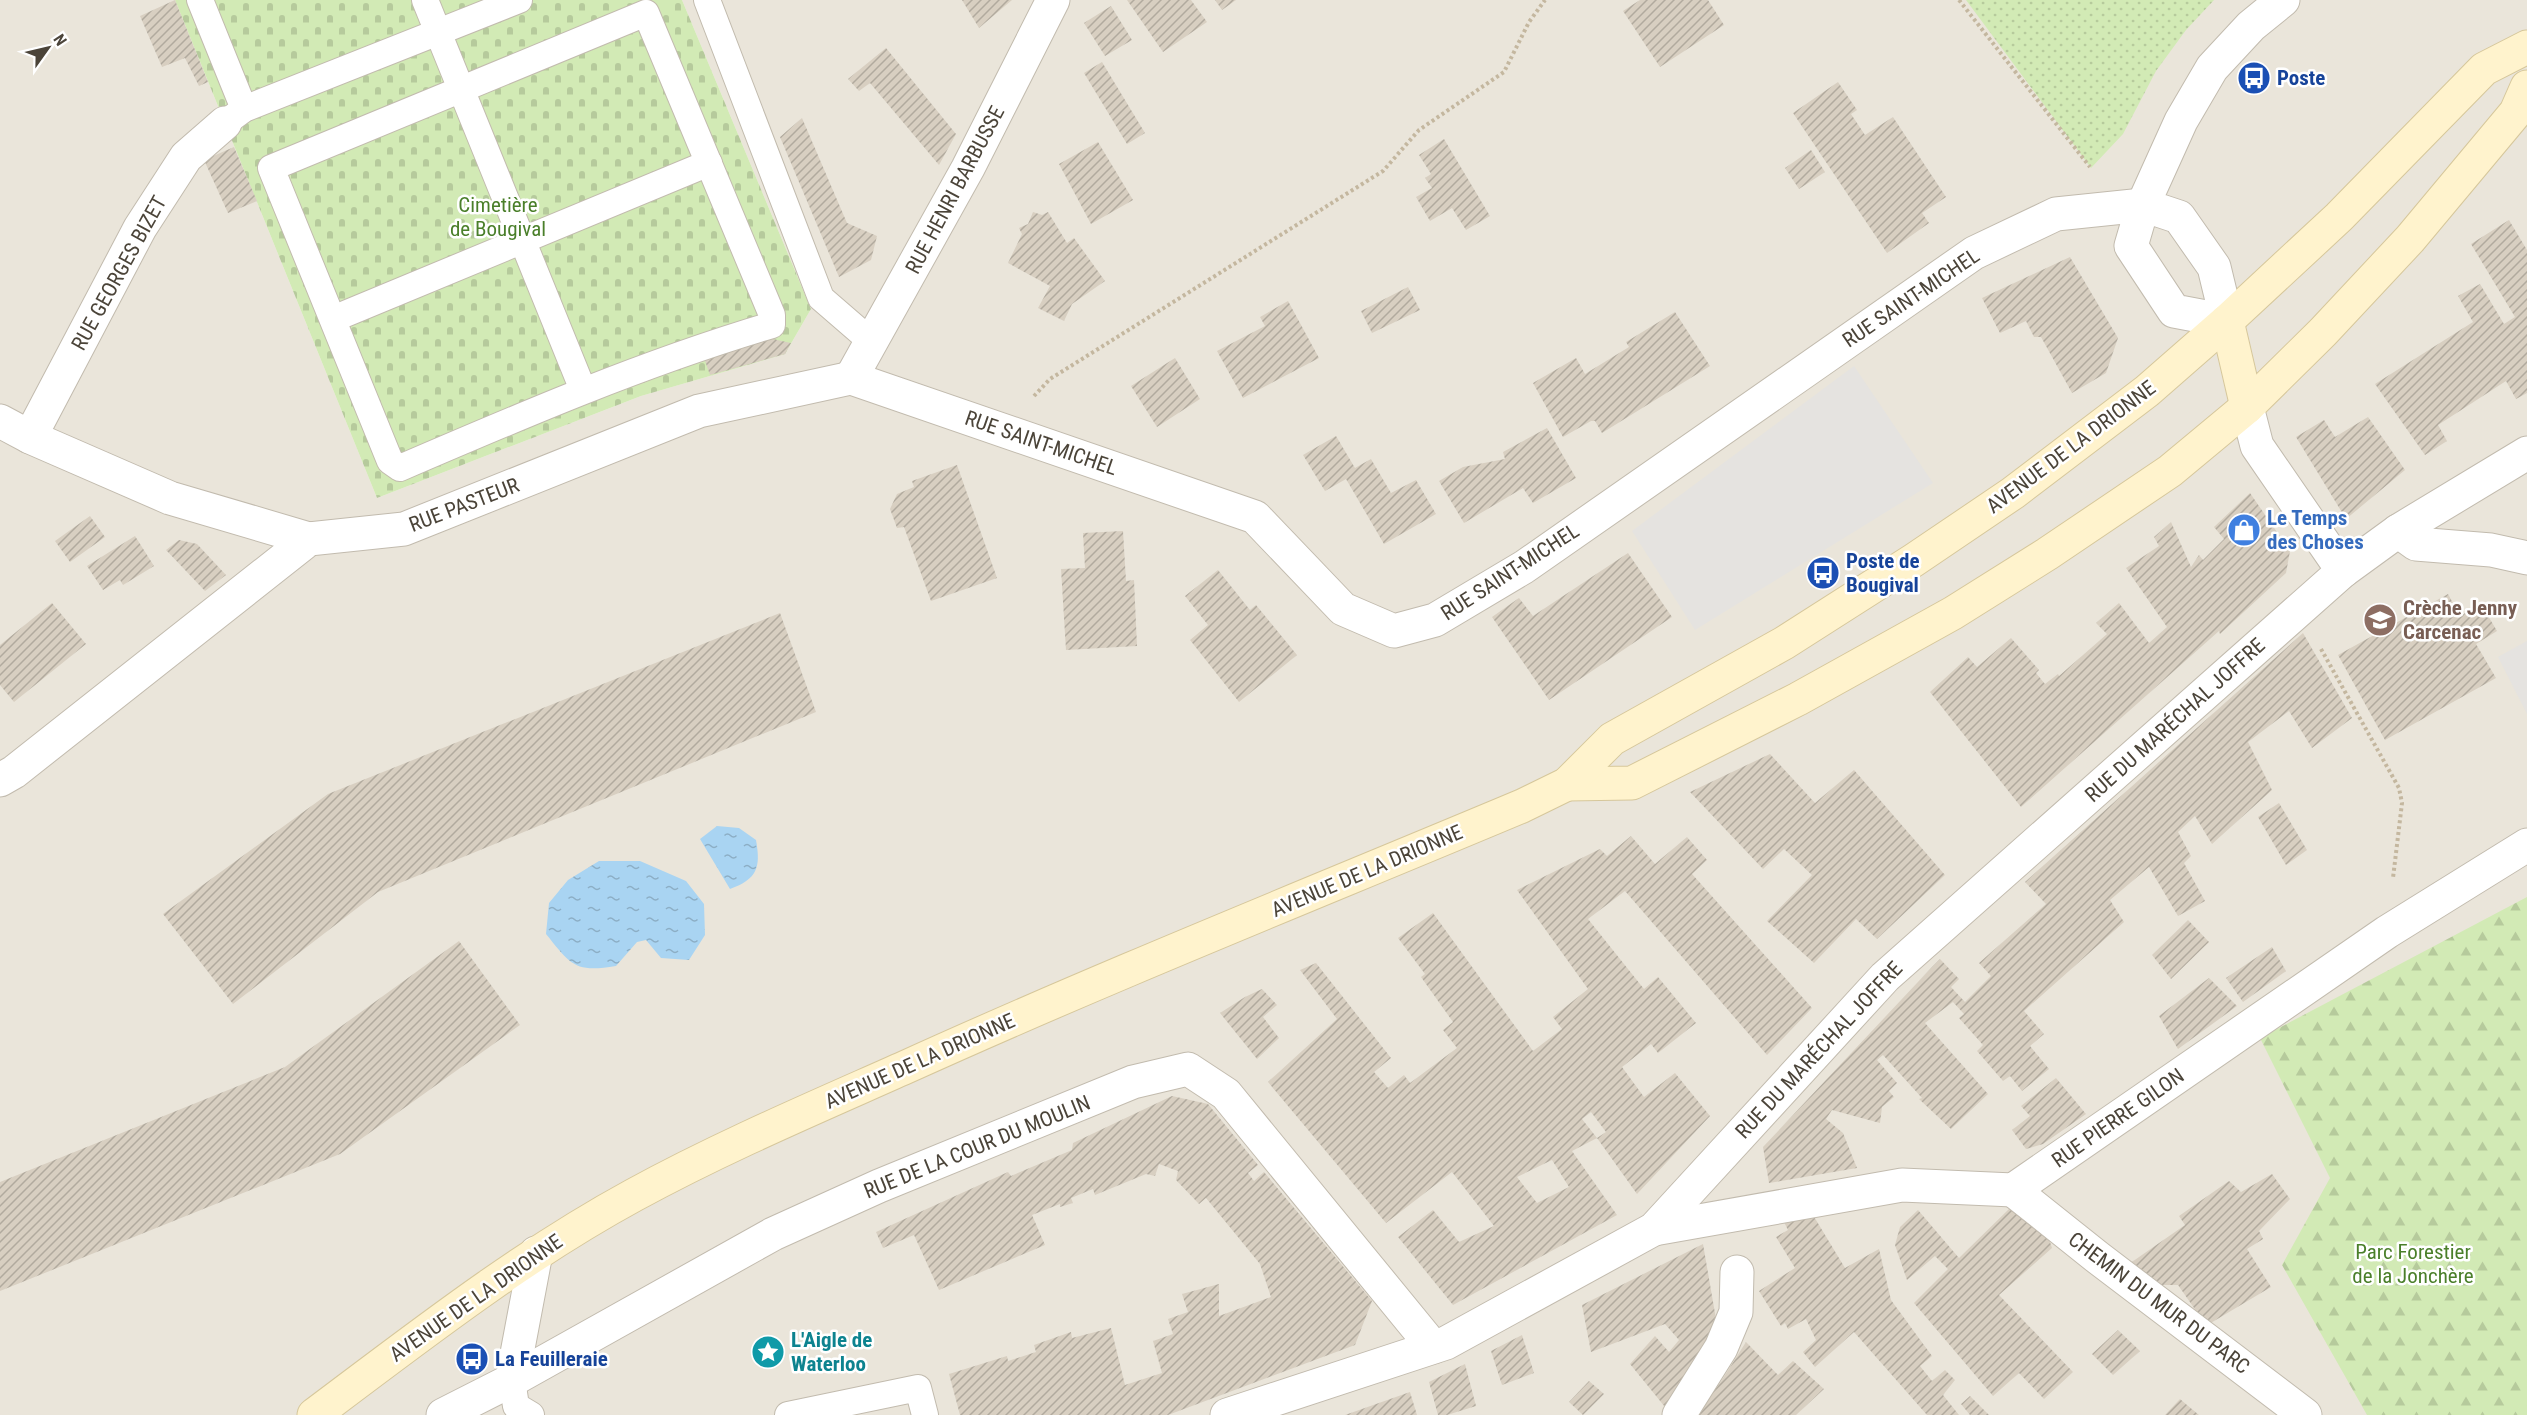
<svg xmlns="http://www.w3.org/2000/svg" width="2527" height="1415" font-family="'Roboto Condensed',sans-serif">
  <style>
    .residential { fill: #eae5da }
    .forest { fill: url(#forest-firs) }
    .cemetery { fill: url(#cemetery-stones) }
    .garden { fill: url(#garden-dots) }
    .parking { fill: #e5e3e0 }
    .water { fill: url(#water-ripples) }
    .building { fill: url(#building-hatch); fill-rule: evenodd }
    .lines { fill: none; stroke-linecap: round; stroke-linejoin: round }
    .service-casing { stroke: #c2bbae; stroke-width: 28 }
    .minor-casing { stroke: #c2bbae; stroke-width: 35 }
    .tertiary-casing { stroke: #c2bbae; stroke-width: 35 }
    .secondary-casing { stroke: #d6c79b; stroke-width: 35 }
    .path { stroke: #c4b79f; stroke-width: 4; stroke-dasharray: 3 3; stroke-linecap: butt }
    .service { stroke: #fff; stroke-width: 26 }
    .minor { stroke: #fff; stroke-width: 33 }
    .tertiary { stroke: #fff; stroke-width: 33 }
    .secondary { stroke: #fff3cd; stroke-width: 33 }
    .labels { text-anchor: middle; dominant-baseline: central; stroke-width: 5; stroke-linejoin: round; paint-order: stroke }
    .transit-label { font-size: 21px; font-weight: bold; fill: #164399; stroke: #fff; text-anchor: start }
    .street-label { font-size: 21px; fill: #4b4439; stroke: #fff }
    .park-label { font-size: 21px; fill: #4a7f2a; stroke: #fff }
    .shop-label { font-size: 21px; font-weight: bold; fill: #366cbe; stroke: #fff; text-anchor: start }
    .education-label { font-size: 21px; font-weight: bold; fill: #785e54; stroke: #fff; text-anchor: start }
    .culture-label { font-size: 21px; font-weight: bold; fill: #0d838f; stroke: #fff; text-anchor: start }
  </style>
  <defs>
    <pattern id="forest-firs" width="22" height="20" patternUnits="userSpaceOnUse" patternTransform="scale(1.5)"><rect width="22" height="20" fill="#d2eab5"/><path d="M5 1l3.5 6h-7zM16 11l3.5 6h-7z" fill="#b6ca9c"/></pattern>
    <pattern id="cemetery-stones" width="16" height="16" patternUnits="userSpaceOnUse" patternTransform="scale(1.5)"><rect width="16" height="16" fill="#d2eab5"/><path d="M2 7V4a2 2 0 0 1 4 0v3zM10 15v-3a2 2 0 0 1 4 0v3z" fill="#b6ca9c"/></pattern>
    <pattern id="garden-dots" width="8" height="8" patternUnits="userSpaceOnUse" patternTransform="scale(1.5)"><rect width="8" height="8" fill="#d2eab5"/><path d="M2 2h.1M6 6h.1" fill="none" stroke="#b6ca9c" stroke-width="1.8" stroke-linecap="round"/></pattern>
    <pattern id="water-ripples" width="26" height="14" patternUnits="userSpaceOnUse" patternTransform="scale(1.5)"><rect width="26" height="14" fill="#a9d4f2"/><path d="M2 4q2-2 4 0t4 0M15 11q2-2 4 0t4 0" fill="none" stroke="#8caec5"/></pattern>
    <pattern id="building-hatch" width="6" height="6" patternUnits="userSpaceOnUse" patternTransform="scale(1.5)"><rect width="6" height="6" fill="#d8cfc1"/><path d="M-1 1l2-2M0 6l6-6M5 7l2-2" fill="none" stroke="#b1aa9e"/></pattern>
  </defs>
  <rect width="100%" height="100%" fill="#f6f3ec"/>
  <!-- residential -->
  <path class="residential" d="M0 0H175L377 498 641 396 785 354 811 309 682 0H2527V1415H0Z"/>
  <!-- forest -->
  <path class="forest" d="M2527 897V1415H2367L2282 1265 2330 1178 2260 1038Z"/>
  <!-- cemetery -->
  <path class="cemetery" d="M175 0H682L811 309 785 354 641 396 377 498Z"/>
  <!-- garden -->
  <path class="garden" d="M1966 0H2214L2186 30 2156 71 2123 134 2091 168Z"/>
  <!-- parking -->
  <g class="parking">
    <path d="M1854 366 1933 483 1695 630 1632 531Z"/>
    <path d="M2527 641V714L2498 657Z"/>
  </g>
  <!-- water -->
  <g class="water">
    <path d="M717 826 739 828 756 840C761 868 757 879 730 889L700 839Z"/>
    <path d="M599 861H640L686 881 704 904 705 935 689 960 661 958 646 940 637 942 616 966C575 973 571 965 546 934L549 903 568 880Z"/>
  </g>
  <!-- building -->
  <g class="building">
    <path d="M175 0 208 82 199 86 185 58 162 67 140 16Z"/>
    <path d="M962 0H1012L979 28Z"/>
    <path d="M1127 0H1191L1207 22 1163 52Z"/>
    <path d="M1215 0H1236L1222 10Z"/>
    <path d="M1640 0H1708L1724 25 1660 67 1623 11Z"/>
    <path d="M1111 6 1132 40 1105 56 1084 23Z"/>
    <path d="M886 48 956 134 939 165 870 83 859 91 848 79Z"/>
    <path d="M1102 62 1145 133 1127 144 1084 73Z"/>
    <path d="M1838 82 1857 110 1851 114 1865 135 1893 117 1946 197 1922 213 1929 223 1887 253 1793 113Z"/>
    <path d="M802 118 847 223 877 236 871 260 839 277 780 137Z"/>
    <path d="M1444 139 1490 216 1466 230 1452 208 1430 221 1416 197 1432 188 1425 178 1431 174 1419 155Z"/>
    <path d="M1098 142 1133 200 1091 224 1059 164Z"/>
    <path d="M234 147 257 201 228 213 204 160Z"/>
    <path d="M1811 150 1825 172 1799 189 1785 168Z"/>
    <path d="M1033 212 1042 215 1048 212 1067 243 1074 238 1105 281 1072 304 1064 321 1038 308 1050 286 1008 263 1022 234 1019 228 1028 224Z"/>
    <path d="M2509 220 2527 250V393L2516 399 2506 381 2438 425 2447 441 2425 455 2375 384 2473 322 2458 296 2480 284 2504 324 2515 317 2471 244Z"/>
    <path d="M2070 257 2118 338 2106 373 2072 393 2041 337H2034L2026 321 2000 333 1982 298Z"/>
    <path d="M1408 287 1420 310 1372 333 1361 311Z"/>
    <path d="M1288 301 1319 358 1243 398 1217 351 1265 326 1260 317Z"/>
    <path d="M1675 312 1710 366 1602 433 1595 421H1591L1563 437 1533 383 1576 358 1585 374 1629 347 1626 342Z"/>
    <path d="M768 338 791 343 785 354 710 375 704 358Z"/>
    <path d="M1175 358 1200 399 1157 427 1131 386Z"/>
    <path d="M2368 417 2405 470 2346 519 2296 437 2324 420 2335 437Z"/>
    <path d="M1547 428 1576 478 1533 503 1523 488 1464 523 1439 481 1463 467 1505 459 1503 452Z"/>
    <path d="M1336 436 1355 468 1371 459 1391 493 1416 480 1436 514 1384 544 1346 479 1325 491 1303 455Z"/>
    <path d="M957 465 997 578 931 601 904 527 897 528 890 509 897 494 914 487 912 481Z"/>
    <path d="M2250 493 2290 551 2286 573 2220 634 2219 631 2021 807 1930 692 1968 657 1977 667 2011 638 2039 670 2036 673 2045 684 2058 674 2059 676 2107 634 2096 623 2119 603 2149 643 2167 627 2126 568 2159 546 2154 537 2171 522 2191 567 2199 555 2203 560 2224 539 2214 527Z"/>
    <path d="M90 516 105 537 70 562 55 541Z"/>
    <path d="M1123 531 1126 581 1134 580 1137 646 1066 650 1061 569 1085 568 1083 533Z"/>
    <path d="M135 536 154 566 123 585 120 580 103 590 87 566Z"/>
    <path d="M179 540 197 544 226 575 205 591 166 550Z"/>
    <path d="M1628 553 1672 617 1549 700 1492 617 1519 598 1533 616Z"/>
    <path d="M1218 570 1250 610 1256 605 1297 655 1239 702 1190 640 1208 625 1185 596Z"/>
    <path d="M2448 594 2460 616 2481 604 2497 631 2476 644 2496 678 2385 740 2338 655Z"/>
    <path d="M52 603 86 644 14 702 0 685V645Z"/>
    <path d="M780 613 816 712 378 892 233 1004 163 914 328 794Z"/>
    <path d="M2303 633 2352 718 2312 748 2289 711 2248 742 2272 790 2212 844 2195 816 2178 832 2191 856 2184 863 2205 901 2178 916 2149 867 2110 900 2124 922 2024 1011 2044 1034 2030 1046 2049 1069 2022 1091 2010 1076 2003 1081 1977 1051 1983 1045 1959 1018 1964 1014 1953 1002 1925 1023 1988 1094 1951 1129 1919 1099 1922 1098 1883 1055 1877 1060 1897 1083 1889 1091 1894 1097 1882 1107 1880 1123 1832 1110 1826 1119 1843 1133 1857 1168 1769 1183 1763 1147 1932 967 1940 959 1959 979 1951 987 1965 1002 1991 976 1979 963 2046 904 2025 882Z"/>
    <path d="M1770 754 1815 803 1854 770 1945 875 1877 939 1856 919 1814 963 1767 921 1812 875 1784 849 1763 869 1690 792Z"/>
    <path d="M2279 803 2307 850 2286 865 2258 817Z"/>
    <path d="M1631 836 1655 864 1687 837 1707 860 1692 874 1812 1008 1767 1055 1625 891 1588 919 1644 989 1658 977 1696 1023 1658 1053 1651 1044 1622 1067 1644 1097 1675 1073 1710 1116 1637 1194 1597 1138 1606 1132 1591 1112 1582 1119 1597 1138 1572 1151 1617 1215 1453 1305 1398 1237 1433 1210 1459 1242 1494 1226 1452 1172 1386 1223 1268 1082 1337 1019 1300 970 1316 963 1391 1058 1374 1072 1388 1088 1404 1075 1410 1083 1457 1048 1443 1030 1453 1022 1421 977 1425 974 1398 938 1433 913 1533 1051 1562 1029 1553 1017 1588 989 1517 890 1600 849 1607 856ZM1552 1160 1569 1187 1537 1203 1517 1177Z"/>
    <path d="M2188 920 2209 942 2171 979 2152 955Z"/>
    <path d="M459 941 520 1025 340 1154 0 1291V1182L285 1067Z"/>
    <path d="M2272 947 2286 971 2243 1002 2226 978Z"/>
    <path d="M2209 978 2237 1006 2178 1049 2159 1016Z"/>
    <path d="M1262 989 1277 1005 1263 1017 1279 1038 1257 1059 1220 1013 1245 997Z"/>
    <path d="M2056 1078 2086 1114 2043 1144 2026 1149 2012 1130 2030 1116 2021 1106Z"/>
    <path d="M1172 1096 1208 1104 1258 1165 1248 1173 1254 1181 1264 1172 1372 1301 1355 1345 1168 1415H960L949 1374 1007 1356 1008 1361 1036 1352 1034 1345 1071 1332 1072 1338 1111 1328 1125 1385 1162 1373 1153 1341 1173 1334 1168 1319 1188 1312 1182 1294 1219 1284V1316L1271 1297 1260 1264 1206 1198 1199 1204 1176 1180 1178 1171 1159 1164 1155 1176 1146 1174 1095 1195 1093 1189 1071 1198 1073 1203 1060 1207V1204L1032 1215 1045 1245 939 1290 914 1235 883 1248 876 1232 1008 1172 1011 1176 1072 1150 1073 1143Z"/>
    <path d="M2272 1174 2290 1199 2259 1231 2263 1239 2247 1249 2271 1287 2209 1324 2201 1318 2178 1285H2156L2129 1264 2185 1225 2179 1216 2229 1181 2241 1192Z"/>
    <path d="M2010 1208 2048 1236 2052 1248 1999 1295 2073 1372 2044 1399 2019 1373 1993 1396 1914 1303 1948 1269 1935 1256 1907 1280 1895 1245 1900 1227 1918 1210 1959 1258Z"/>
    <path d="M1813 1215 1845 1268 1879 1249 1891 1300 1932 1356 1920 1366 1932 1381 1945 1370 1955 1380 1943 1395 1959 1415H1927L1854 1332 1815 1367 1803 1352 1816 1340 1806 1319 1788 1329 1785 1323 1781 1326 1759 1291 1795 1268 1776 1237 1788 1230 1783 1220Z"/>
    <path d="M1703 1244 1716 1319 1689 1377 1665 1407 1630 1364 1655 1336 1669 1352 1679 1340 1665 1324 1591 1352 1582 1305Z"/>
    <path d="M2118 1330 2140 1351 2113 1375 2092 1354Z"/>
    <path d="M1522 1335 1534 1373 1502 1385 1491 1351Z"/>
    <path d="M1746 1342 1778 1375 1793 1361 1824 1389 1796 1415H1695L1720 1383Z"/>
    <path d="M1465 1364 1476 1406 1447 1415H1438L1429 1382Z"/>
    <path d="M1589 1381 1604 1394 1583 1415 1569 1402Z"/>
    <path d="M1410 1392 1417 1415H1345Z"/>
    <path d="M1970 1396 1989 1415H1970L1961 1404Z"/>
    <path d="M2180 1399 2187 1405 2199 1415H2165Z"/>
  </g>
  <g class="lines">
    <defs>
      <g id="service">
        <path d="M200 0 244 109"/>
        <path d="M425 0 583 390"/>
        <path d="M707 0 821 298 873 343"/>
        <path d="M646 13 772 315V325C644 363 523 415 400 468L390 461 271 168Z"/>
        <path d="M225 123 244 109 519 0"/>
        <path d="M333 319 709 163"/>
        <path d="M512 1380 516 1406 531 1415"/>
        <path d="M788 1415 918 1388 925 1415"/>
      </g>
      <g id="minor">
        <path d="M851 378 1255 517 1343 609 1394 631 1435 620 1524 567 1974 253 2056 214 2143 205"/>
        <path d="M851 378 968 168 1053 0"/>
        <path d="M2247 407 2257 446 2343 571"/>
        <path d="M0 421 30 437 170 498 309 539"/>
        <path d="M30 437 140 228 186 157 225 123"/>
        <path d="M2398 531 2416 544 2491 550 2527 558"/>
        <path d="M0 780 14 772 309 539 404 529 699 411 851 378"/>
        <path d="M2013 1190 2097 1257 2305 1415"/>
        <path d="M1654 1229 1902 1185 2013 1190 2387 932 2527 845"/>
        <path d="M512 1380 536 1253"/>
        <path d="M443 1415 512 1380 773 1234 879 1186 1133 1082 1188 1069 1226 1094 1433 1347"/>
        <path d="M1227 1415 1446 1343 1654 1229 1885 977 2343 571 2398 531 2527 453"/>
        <path d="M1679 1415 1721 1348 1736 1312 1737 1272"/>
      </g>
      <path id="tertiary" d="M2143 205 2179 217 2214 267 2227 321 2174 311 2131 246 2143 205 2181 121 2212 68 2251 26 2283 0"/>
      <g id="secondary">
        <path d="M2227 321 2247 407"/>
        <path d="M1567 784 1632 783 1798 699 1953 613 2047 554 2170 471 2247 407 2323 332 2410 239 2516 112 2527 87"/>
        <path d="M314 1415C418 1337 520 1257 634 1195 722 1147 814 1108 906 1067 1109 975 1317 892 1522 806L1567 784 1612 739 1784 643 1914 560 2013 493 2147 391 2227 321 2339 217 2484 69 2527 47"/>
      </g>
    </defs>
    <!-- service casing -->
    <use href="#service" class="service-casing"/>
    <!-- minor casing -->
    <use href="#minor" class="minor-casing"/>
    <!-- tertiary casing -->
    <use href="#tertiary" class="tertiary-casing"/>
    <!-- secondary casing -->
    <use href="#secondary" class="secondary-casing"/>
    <!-- path -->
    <g class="path">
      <path d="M1959 0 2090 167"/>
      <path d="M1034 396 1050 379 1383 171 1419 130 1504 72 1529 22 1545 0"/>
      <path d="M2321 649 2399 788 2402 803 2393 878"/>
    </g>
    <!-- service -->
    <use href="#service" class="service"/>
    <!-- minor -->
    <use href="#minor" class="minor"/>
    <!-- tertiary -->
    <use href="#tertiary" class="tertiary"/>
    <!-- secondary -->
    <use href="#secondary" class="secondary"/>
  </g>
  <!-- icons -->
  <defs>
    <symbol id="bus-disc" viewBox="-11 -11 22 22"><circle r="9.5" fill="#1a4fb4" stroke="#fff"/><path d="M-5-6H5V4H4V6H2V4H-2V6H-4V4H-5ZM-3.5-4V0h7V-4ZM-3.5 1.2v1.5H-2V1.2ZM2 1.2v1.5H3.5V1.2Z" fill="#fff"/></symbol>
    <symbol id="shop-disc" viewBox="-11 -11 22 22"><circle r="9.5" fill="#3f7fe0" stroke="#fff"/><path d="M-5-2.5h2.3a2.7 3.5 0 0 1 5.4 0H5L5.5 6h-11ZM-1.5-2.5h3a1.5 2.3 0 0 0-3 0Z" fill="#fff"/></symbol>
    <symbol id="school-disc" viewBox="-11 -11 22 22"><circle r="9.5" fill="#8d6e63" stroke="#fff"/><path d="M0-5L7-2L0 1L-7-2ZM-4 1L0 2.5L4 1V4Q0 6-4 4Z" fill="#fff"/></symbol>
    <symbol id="sight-disc" viewBox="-11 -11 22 22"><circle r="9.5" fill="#0f9aa8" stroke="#fff"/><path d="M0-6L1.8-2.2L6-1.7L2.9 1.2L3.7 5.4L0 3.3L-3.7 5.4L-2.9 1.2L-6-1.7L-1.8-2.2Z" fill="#fff"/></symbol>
  </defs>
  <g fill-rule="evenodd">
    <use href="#bus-disc" x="2235" y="59" width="38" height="38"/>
    <use href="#shop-disc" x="2225" y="511" width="38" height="38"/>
    <use href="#bus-disc" x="1804" y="554" width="38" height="38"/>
    <use href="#school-disc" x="2361" y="601" width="38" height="38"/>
    <use href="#sight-disc" x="749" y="1333" width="38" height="38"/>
    <use href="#bus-disc" x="453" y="1340" width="38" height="38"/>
  </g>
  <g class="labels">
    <!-- transit labels -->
    <g class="transit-label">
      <text x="2277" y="78">Poste</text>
      <text x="1846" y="561">Poste de<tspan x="1846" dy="24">Bougival</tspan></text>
      <text x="495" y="1359">La Feuilleraie</text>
    </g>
    <!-- street labels -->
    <g class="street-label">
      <text transform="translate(955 190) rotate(-62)">RUE HENRI BARBUSSE</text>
      <text transform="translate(119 273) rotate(-61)">RUE GEORGES BIZET</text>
      <text transform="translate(1911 298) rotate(-34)">RUE SAINT-MICHEL</text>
      <text transform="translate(1041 443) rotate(19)">RUE SAINT-MICHEL</text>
      <text transform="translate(2071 447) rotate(-37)">AVENUE DE LA DRIONNE</text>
      <text transform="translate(464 505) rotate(-21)">RUE PASTEUR</text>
      <text transform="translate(1510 572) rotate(-33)">RUE SAINT-MICHEL</text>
      <text transform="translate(2175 720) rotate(-42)">RUE DU MARÉCHAL JOFFRE</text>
      <text transform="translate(1367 871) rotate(-23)">AVENUE DE LA DRIONNE</text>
      <text transform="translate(1819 1050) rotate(-47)">RUE DU MARÉCHAL JOFFRE</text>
      <text transform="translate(920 1061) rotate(-24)">AVENUE DE LA DRIONNE</text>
      <text transform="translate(2118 1118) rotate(-35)">RUE PIERRE GILON</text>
      <text transform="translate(977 1147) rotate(-22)">RUE DE LA COUR DU MOULIN</text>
      <text transform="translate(476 1298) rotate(-35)">AVENUE DE LA DRIONNE</text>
      <text transform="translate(2159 1303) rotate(37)">CHEMIN DU MUR DU PARC</text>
    </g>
    <!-- park labels -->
    <g class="park-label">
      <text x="498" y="205">Cimetière<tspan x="498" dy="24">de Bougival</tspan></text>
      <text x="2413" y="1252">Parc Forestier<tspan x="2413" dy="24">de la Jonchère</tspan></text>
    </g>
    <!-- shop labels -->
    <g class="shop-label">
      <text x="2267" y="518">Le Temps<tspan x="2267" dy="24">des Choses</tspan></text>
    </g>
    <!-- education labels -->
    <g class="education-label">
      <text x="2403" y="608">Crèche Jenny<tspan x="2403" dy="24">Carcenac</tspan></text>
    </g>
    <!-- culture labels -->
    <g class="culture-label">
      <text x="791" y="1340">L'Aigle de<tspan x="791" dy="24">Waterloo</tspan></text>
    </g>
  </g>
  <!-- north arrow -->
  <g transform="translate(48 48) rotate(56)" stroke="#ffffff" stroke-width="4.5" paint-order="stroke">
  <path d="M0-4.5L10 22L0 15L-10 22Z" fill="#4b4439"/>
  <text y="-9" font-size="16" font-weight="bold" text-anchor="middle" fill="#4b4439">N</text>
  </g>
</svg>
